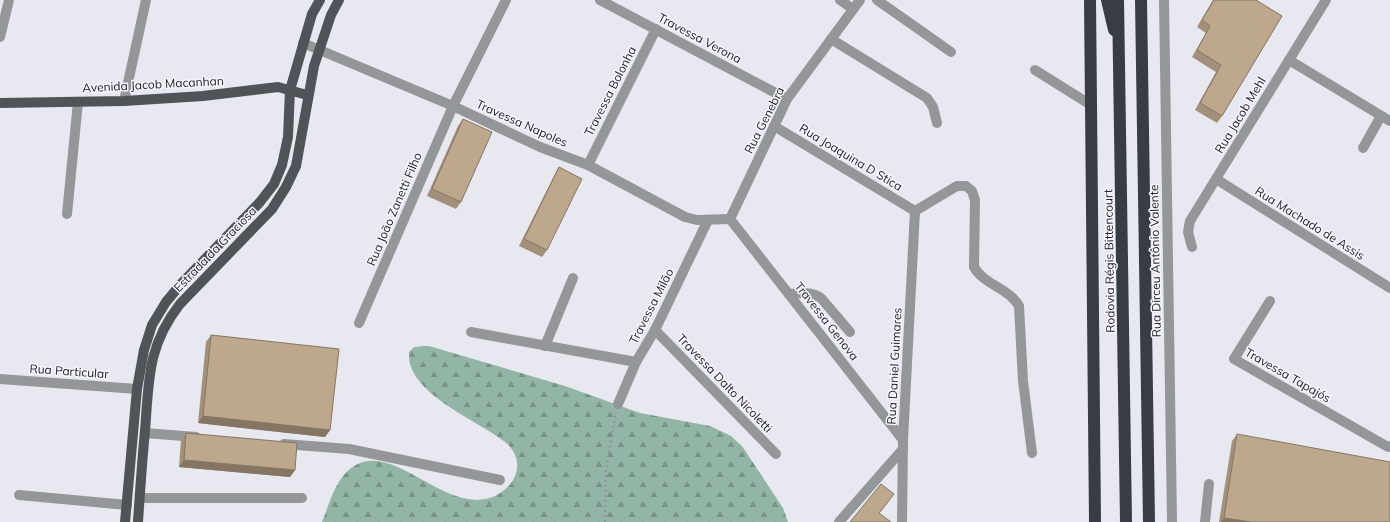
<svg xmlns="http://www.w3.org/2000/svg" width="1390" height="522" font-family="Mulish,sans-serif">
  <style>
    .forest { fill: url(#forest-firs) }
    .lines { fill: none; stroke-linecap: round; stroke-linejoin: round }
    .path { stroke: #919197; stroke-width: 2; stroke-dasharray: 2 3; stroke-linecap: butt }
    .minor { stroke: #949799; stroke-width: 10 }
    .major { stroke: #4f5459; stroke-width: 10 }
    .highway { stroke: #373d42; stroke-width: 12 }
    .wall { fill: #a3907a }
    .shaded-wall { fill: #847663 }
    .building { fill: #bda88e; stroke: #847663 }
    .labels { text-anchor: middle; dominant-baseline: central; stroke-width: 3; stroke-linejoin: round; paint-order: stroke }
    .street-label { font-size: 12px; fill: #232326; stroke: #f5f5fe }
  </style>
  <defs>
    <pattern id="forest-firs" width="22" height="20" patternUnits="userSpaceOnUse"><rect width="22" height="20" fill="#93b5a5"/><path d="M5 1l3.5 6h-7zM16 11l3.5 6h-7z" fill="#789386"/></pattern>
  </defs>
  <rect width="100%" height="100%" fill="#e8e8f1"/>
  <!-- forest -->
  <path class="forest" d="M429 346 565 386 640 413 710 426 731 436 742 446 783 508 788 522H322C328 507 333 488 344 475 386 426 445 522 497 495 519 483 525 458 505 442 480 422 419 398 410 364 409 360 409 355 409 352L414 347Z"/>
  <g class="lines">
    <!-- path -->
    <path class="path" d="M605 522 606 469 616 412"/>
    <!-- minor -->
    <g class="minor">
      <path d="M600 0 787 99"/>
      <path d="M840 0 853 9"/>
      <path d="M877 0 951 52"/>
      <path d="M1164 0 1172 522"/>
      <path d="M0 37 9 0"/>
      <path d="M831 39 927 98 933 107 937 123"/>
      <path d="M303 43 453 106 540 147 588 165 685 217 697 220 730 219"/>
      <path d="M1289 60 1390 121"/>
      <path d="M1035 70 1091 105"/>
      <path d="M124 101 146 0"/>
      <path d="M774 126 915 211"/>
      <path d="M1363 148 1381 116"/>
      <path d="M588 165 656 29"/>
      <path d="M1216 179 1390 288"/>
      <path d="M915 211 957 186H966L972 191 975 200 974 267C984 285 1009 288 1019 306L1023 381 1032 453"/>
      <path d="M67 214 78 102"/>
      <path d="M730 219 903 440"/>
      <path d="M730 219 787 99 860 0"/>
      <path d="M1192 247 1188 232 1190 221 1326 0"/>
      <path d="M789 294C801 293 811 291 821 298L850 332"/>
      <path d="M1270 301 1234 359 1388 447 1390 446"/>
      <path d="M359 323 453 106 506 0"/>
      <path d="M655 330 776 454"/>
      <path d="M471 332 636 362"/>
      <path d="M545 346 573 278"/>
      <path d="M0 379 137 389"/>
      <path d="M618 404 636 362 655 330 708 220"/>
      <path d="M145 433 196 437"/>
      <path d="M284 444 349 449 500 480"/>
      <path d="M19 495 127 505"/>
      <path d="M140 498H302"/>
      <path d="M839 522 903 449"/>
      <path d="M902 522 903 440 915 211"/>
      <path d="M1205 522 1209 484"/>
    </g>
    <!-- major -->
    <g class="major">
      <path d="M0 103 124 101 203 96 278 87 307 95"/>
      <path d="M125 522 137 389 144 350 152 325 166 302 181 284 260 202 274 184 282 165 288 137 290 90 312 14 320 0"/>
      <path d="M138 522C140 492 142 461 145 431 149 381 147 346 180 304L272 209 286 187 296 166 314 66 331 15 339 0"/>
    </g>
    <!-- highway -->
    <g class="highway">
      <path d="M1090 0 1095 522"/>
      <path d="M1107 0 1114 30"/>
      <path d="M1118 0 1126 522"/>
      <path d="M1141 0 1149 522"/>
    </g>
  </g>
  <!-- wall -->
  <g class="wall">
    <path d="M1213 0H1256L1222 116 1217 123 1195 110 1216 72 1192 57 1206 33 1197 27Z"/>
    <path d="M463 119 461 202 456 209 427 196 458 126Z"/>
    <path d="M559 167 547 250 542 257 519 246 555 174Z"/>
    <path d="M211 335 330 430 325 437 198 423 206 342Z"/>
    <path d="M186 433 295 470 290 477 179 467 181 440Z"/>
    <path d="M1237 434 1390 522H1219L1232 441Z"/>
  </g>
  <!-- shaded-wall -->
  <g class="shaded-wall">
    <path d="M203 416 330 430 325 437 198 423Z"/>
    <path d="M184 460 295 470 290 477 179 467Z"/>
    <path d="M894 494 889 501 874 520 879 513Z"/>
    <path d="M1224 518 1252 522H1221Z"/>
  </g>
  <!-- building -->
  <g class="building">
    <path d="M1214 0H1256L1282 16 1222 116 1200 103 1221 65 1197 50 1210 26 1202 20Z"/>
    <path d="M463 119 492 132 461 202 432 189Z"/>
    <path d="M559 167 582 179 547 250 524 239Z"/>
    <path d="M211 335 339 349 330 430 203 416Z"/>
    <path d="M186 433 297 443 295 470 184 460Z"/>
    <path d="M1237 434 1390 462V522H1252L1224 518Z"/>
    <path d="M881 484 894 494 879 513 891 522H850Z"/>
  </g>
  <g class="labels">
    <!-- street labels -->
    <g class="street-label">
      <text transform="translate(700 38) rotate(28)">Travessa Verona</text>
      <text transform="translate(153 84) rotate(-3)">Avenida Jacob Macanhan</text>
      <text transform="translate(610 91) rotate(-63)">Travessa Bolonha</text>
      <text transform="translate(1240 115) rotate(-59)">Rua Jacob Mehl</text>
      <text transform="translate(764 120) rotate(-63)">Rua Genebra</text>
      <text transform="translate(522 123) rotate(24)">Travessa Napoles</text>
      <text transform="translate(851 157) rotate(31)">Rua Joaquina D Stica</text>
      <text transform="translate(394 209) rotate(-67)">Rua João Zanetti Filho</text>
      <text transform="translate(1310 223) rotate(32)">Rua Machado de Assis</text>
      <text transform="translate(215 249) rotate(-46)">Estrada da Graciosa</text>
      <text transform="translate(1109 261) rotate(-91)">Rodovia Régis Bittencourt</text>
      <text transform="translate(1155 261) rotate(-91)">Rua Dirceu Antônio Valente</text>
      <text transform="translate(651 306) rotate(-63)">Travessa Milão</text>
      <text transform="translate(827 321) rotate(52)">Travessa Genova</text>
      <text transform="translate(894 366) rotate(-87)">Rua Daniel Guimares</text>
      <text transform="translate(69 371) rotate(4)">Rua Particular</text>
      <text transform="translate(1288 375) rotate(30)">Travessa Tapajós</text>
      <text transform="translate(725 383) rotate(46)">Travessa Dalto Nicoletti</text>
    </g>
  </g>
</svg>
